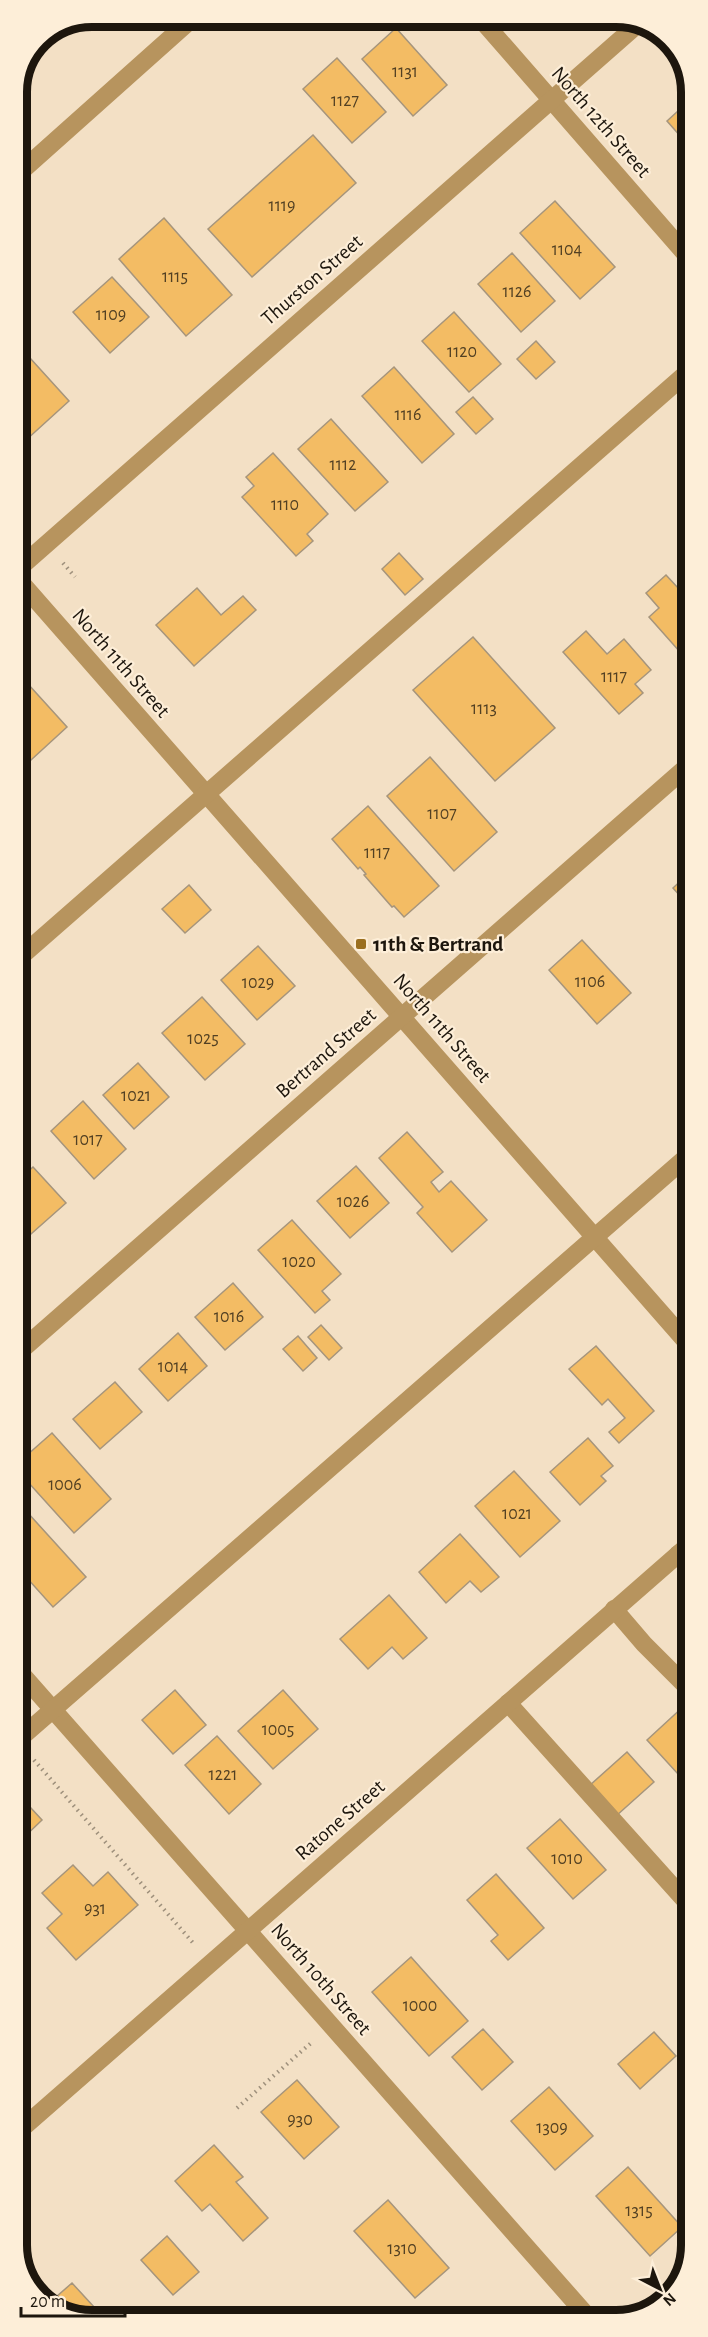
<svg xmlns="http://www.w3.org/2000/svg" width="708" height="2337" font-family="'Alegreya Sans',sans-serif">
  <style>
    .building { fill: #f3bc64; stroke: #a6957c; stroke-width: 1.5 }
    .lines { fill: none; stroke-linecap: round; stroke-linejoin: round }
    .path { stroke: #9e907c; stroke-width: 4; stroke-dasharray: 1.5 4.5; stroke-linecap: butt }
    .minor { stroke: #b7945e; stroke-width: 18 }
    .poi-dot { fill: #9b6f1f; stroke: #fdeed8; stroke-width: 2 }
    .labels { text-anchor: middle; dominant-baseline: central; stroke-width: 4.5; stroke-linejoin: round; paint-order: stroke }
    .number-label { font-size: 18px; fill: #524023 }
    .street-label { font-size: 21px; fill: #1d160d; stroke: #fdeed8 }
    .poi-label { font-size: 21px; font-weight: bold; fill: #1d160d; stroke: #fdeed8; text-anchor: start }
    .rim { fill: none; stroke: #1d160d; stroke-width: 8 }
  </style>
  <rect width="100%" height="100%" fill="#f3e0c5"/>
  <!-- building -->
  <g class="building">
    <path d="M396 28 447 85 413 116 362 59Z"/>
    <path d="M337 58 386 112 352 143 303 89Z"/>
    <path d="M689 101V146L667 121Z"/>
    <path d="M313 135 356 183 252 277 208 229Z"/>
    <path d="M555 201 615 267 580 299 520 233Z"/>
    <path d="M164 218 232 295 186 336 119 259Z"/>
    <path d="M512 253 555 301 521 332 478 284Z"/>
    <path d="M112 277 149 317 110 353 73 312Z"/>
    <path d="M454 312 501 364 469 392 422 341Z"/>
    <path d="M536 341 555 362 536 379 517 359Z"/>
    <path d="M30 358 69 401 25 441 17 432V370Z"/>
    <path d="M394 367 454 434 422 463 362 396Z"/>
    <path d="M473 397 493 419 476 434 456 412Z"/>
    <path d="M331 419 388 482 355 511 298 449Z"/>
    <path d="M273 453 328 514 307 534 313 541 296 556 242 497 254 486 246 477Z"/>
    <path d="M690 550V566L682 557Z"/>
    <path d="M399 553 423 579 405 595 382 569Z"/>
    <path d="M666 575 679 589 690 580V643L680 652 649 617 659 608 646 593Z"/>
    <path d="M197 588 221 615 243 596 256 610 194 666 156 625Z"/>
    <path d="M586 631 607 654 624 639 651 670 635 684 643 693 619 714 563 652Z"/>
    <path d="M473 637 555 728 495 781 413 690Z"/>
    <path d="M28 684 67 727 31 760 17 745V693Z"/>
    <path d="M430 757 497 832 454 871 387 796Z"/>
    <path d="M368 806 439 886 404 917 394 906 392 907 364 875 366 874 360 867 358 869 332 839Z"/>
    <path d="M690 872V907L673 888Z"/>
    <path d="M189 885 211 910 185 933 162 909Z"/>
    <path d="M582 940 631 993 597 1024 549 970Z"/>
    <path d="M258 946 295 986 257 1020 221 980Z"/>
    <path d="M202 997 245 1044 205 1080 162 1033Z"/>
    <path d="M138 1063 169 1097 134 1129 103 1095Z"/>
    <path d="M83 1101 126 1149 94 1179 51 1131Z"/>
    <path d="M407 1132 443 1172 431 1182 439 1192 451 1181 487 1220 452 1252 417 1213 423 1207 379 1158Z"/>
    <path d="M356 1166 389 1203 350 1238 317 1201Z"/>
    <path d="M33 1167 66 1203 31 1234 18 1219V1180Z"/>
    <path d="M292 1220 341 1274 322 1291 330 1300 315 1313 258 1250Z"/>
    <path d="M233 1283 263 1317 225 1350 195 1317Z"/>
    <path d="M321 1325 342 1348 329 1360 308 1337Z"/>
    <path d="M178 1333 207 1366 168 1401 139 1369Z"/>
    <path d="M298 1336 317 1358 303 1371 283 1349Z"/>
    <path d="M596 1346 654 1411 619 1443 609 1432 625 1418 608 1399 602 1405 569 1369Z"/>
    <path d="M115 1382 142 1412 100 1449 73 1419Z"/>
    <path d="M52 1433 111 1499 74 1533 18 1471V1463Z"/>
    <path d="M588 1438 613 1466 601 1476 606 1481 580 1505 550 1472Z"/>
    <path d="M514 1471 560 1521 520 1557 475 1506Z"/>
    <path d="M18 1502 86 1577 53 1607 18 1568Z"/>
    <path d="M460 1534 499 1577 481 1592 470 1581 446 1603 419 1572Z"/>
    <path d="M389 1595 427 1638 403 1659 392 1647 368 1669 340 1639Z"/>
    <path d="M175 1690 206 1725 173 1754 142 1720Z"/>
    <path d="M283 1690 318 1729 273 1769 238 1731Z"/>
    <path d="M685 1705 691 1711V1762L678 1774 647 1740Z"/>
    <path d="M217 1736 261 1784 229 1814 185 1765Z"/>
    <path d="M627 1752 654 1782 616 1816 589 1786Z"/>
    <path d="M18 1794 42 1820 19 1842Z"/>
    <path d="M560 1819 606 1870 573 1899 527 1848Z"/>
    <path d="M73 1865 93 1886 108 1872 138 1905 76 1960 47 1928 62 1914 42 1893Z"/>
    <path d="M496 1874 544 1928 508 1960 491 1941 498 1935 467 1900Z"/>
    <path d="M411 1957 468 2021 429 2056 372 1992Z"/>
    <path d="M483 2029 513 2062 482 2090 452 2057Z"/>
    <path d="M654 2032 676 2056 640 2089 618 2064Z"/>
    <path d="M297 2080 339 2127 304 2159 261 2112Z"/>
    <path d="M549 2087 593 2136 555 2170 511 2121Z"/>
    <path d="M214 2145 243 2177 236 2182 268 2218 243 2241 210 2204 202 2211 175 2181Z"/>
    <path d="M628 2167 682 2227 650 2256 596 2196Z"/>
    <path d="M388 2200 449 2268 415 2298 354 2231Z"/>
    <path d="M167 2236 199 2272 173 2295 141 2260Z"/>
    <path d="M72 2283 106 2320H87L48 2304Z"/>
  </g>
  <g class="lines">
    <!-- path -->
    <g class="path">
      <path d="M19 514 29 525"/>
      <path d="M63 563 75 577"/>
      <path d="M34 1760 194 1944"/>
      <path d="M237 2108 311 2043"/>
    </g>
    <!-- minor -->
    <g class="minor">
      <path d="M479 17 689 258"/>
      <path d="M17 175 194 17"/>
      <path d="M17 570 638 24"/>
      <path d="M17 578 690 1346"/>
      <path d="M18 959 689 371"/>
      <path d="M18 1353 690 764"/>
      <path d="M678 1554 691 1567"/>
      <path d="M614 1609 644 1644 691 1691"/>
      <path d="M18 1670 589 2318"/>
      <path d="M508 1703 691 1907"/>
      <path d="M18 1740 690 1154"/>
      <path d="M19 2131 691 1543"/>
    </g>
  </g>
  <!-- markers -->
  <rect class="poi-dot" x="355" y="938" width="12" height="12" rx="3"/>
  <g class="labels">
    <!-- number labels -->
    <g class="number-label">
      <text x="405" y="72">1131</text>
      <text x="345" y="101">1127</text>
      <text x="282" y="206">1119</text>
      <text x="567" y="250">1104</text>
      <text x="175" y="277">1115</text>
      <text x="517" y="292">1126</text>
      <text x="111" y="315">1109</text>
      <text x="462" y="352">1120</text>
      <text x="408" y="415">1116</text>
      <text x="343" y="465">1112</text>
      <text x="285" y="505">1110</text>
      <text x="614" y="677">1117</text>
      <text x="484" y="709">1113</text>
      <text x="442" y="814">1107</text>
      <text x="377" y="853">1117</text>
      <text x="590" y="982">1106</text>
      <text x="258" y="983">1029</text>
      <text x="203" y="1039">1025</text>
      <text x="136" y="1096">1021</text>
      <text x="88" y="1140">1017</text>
      <text x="353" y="1202">1026</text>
      <text x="299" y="1262">1020</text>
      <text x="229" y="1317">1016</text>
      <text x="173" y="1367">1014</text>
      <text x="65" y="1485">1006</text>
      <text x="517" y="1514">1021</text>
      <text x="278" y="1730">1005</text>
      <text x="223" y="1775">1221</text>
      <text x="567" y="1859">1010</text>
      <text x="95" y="1909">931</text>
      <text x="420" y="2006">1000</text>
      <text x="300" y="2120">930</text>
      <text x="552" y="2128">1309</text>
      <text x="639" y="2211">1315</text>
      <text x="402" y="2249">1310</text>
    </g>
    <!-- street labels -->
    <g class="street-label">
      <text transform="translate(601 122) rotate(49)">North 12th Street</text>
      <text transform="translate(312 280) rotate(-41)">Thurston Street</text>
      <text transform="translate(121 663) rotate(49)">North 11th Street</text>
      <text transform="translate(442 1028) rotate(49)">North 11th Street</text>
      <text transform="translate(326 1053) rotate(-41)">Bertrand Street</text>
      <text transform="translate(340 1820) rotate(-41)">Ratone Street</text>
      <text transform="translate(321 1979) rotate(49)">North 10th Street</text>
    </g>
    <!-- poi labels -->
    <g class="poi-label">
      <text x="373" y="944">11th &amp; Bertrand</text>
    </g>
  </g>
  <!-- crop -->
  <path d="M0 0H708V2337H0ZM92 27H616A65 65 0 0 1 681 92V2245A65 65 0 0 1 616 2310H92A65 65 0 0 1 27 2245V92A65 65 0 0 1 92 27Z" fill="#fdeed8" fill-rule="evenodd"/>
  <path class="rim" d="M92 27H616A65 65 0 0 1 681 92V2245A65 65 0 0 1 616 2310H92A65 65 0 0 1 27 2245V92A65 65 0 0 1 92 27Z"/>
  <!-- north arrow -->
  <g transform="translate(660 2289) rotate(138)" stroke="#fdeed8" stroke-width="4.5" paint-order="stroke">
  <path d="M0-4.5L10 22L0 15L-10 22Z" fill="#1d160d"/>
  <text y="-9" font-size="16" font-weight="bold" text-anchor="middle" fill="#1d160d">N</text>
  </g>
  <!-- scale -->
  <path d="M21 2307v9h104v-9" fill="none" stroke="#1d160d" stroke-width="3"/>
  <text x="30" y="2307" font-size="18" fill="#1d160d" stroke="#fdeed8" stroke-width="4.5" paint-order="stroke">20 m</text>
</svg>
